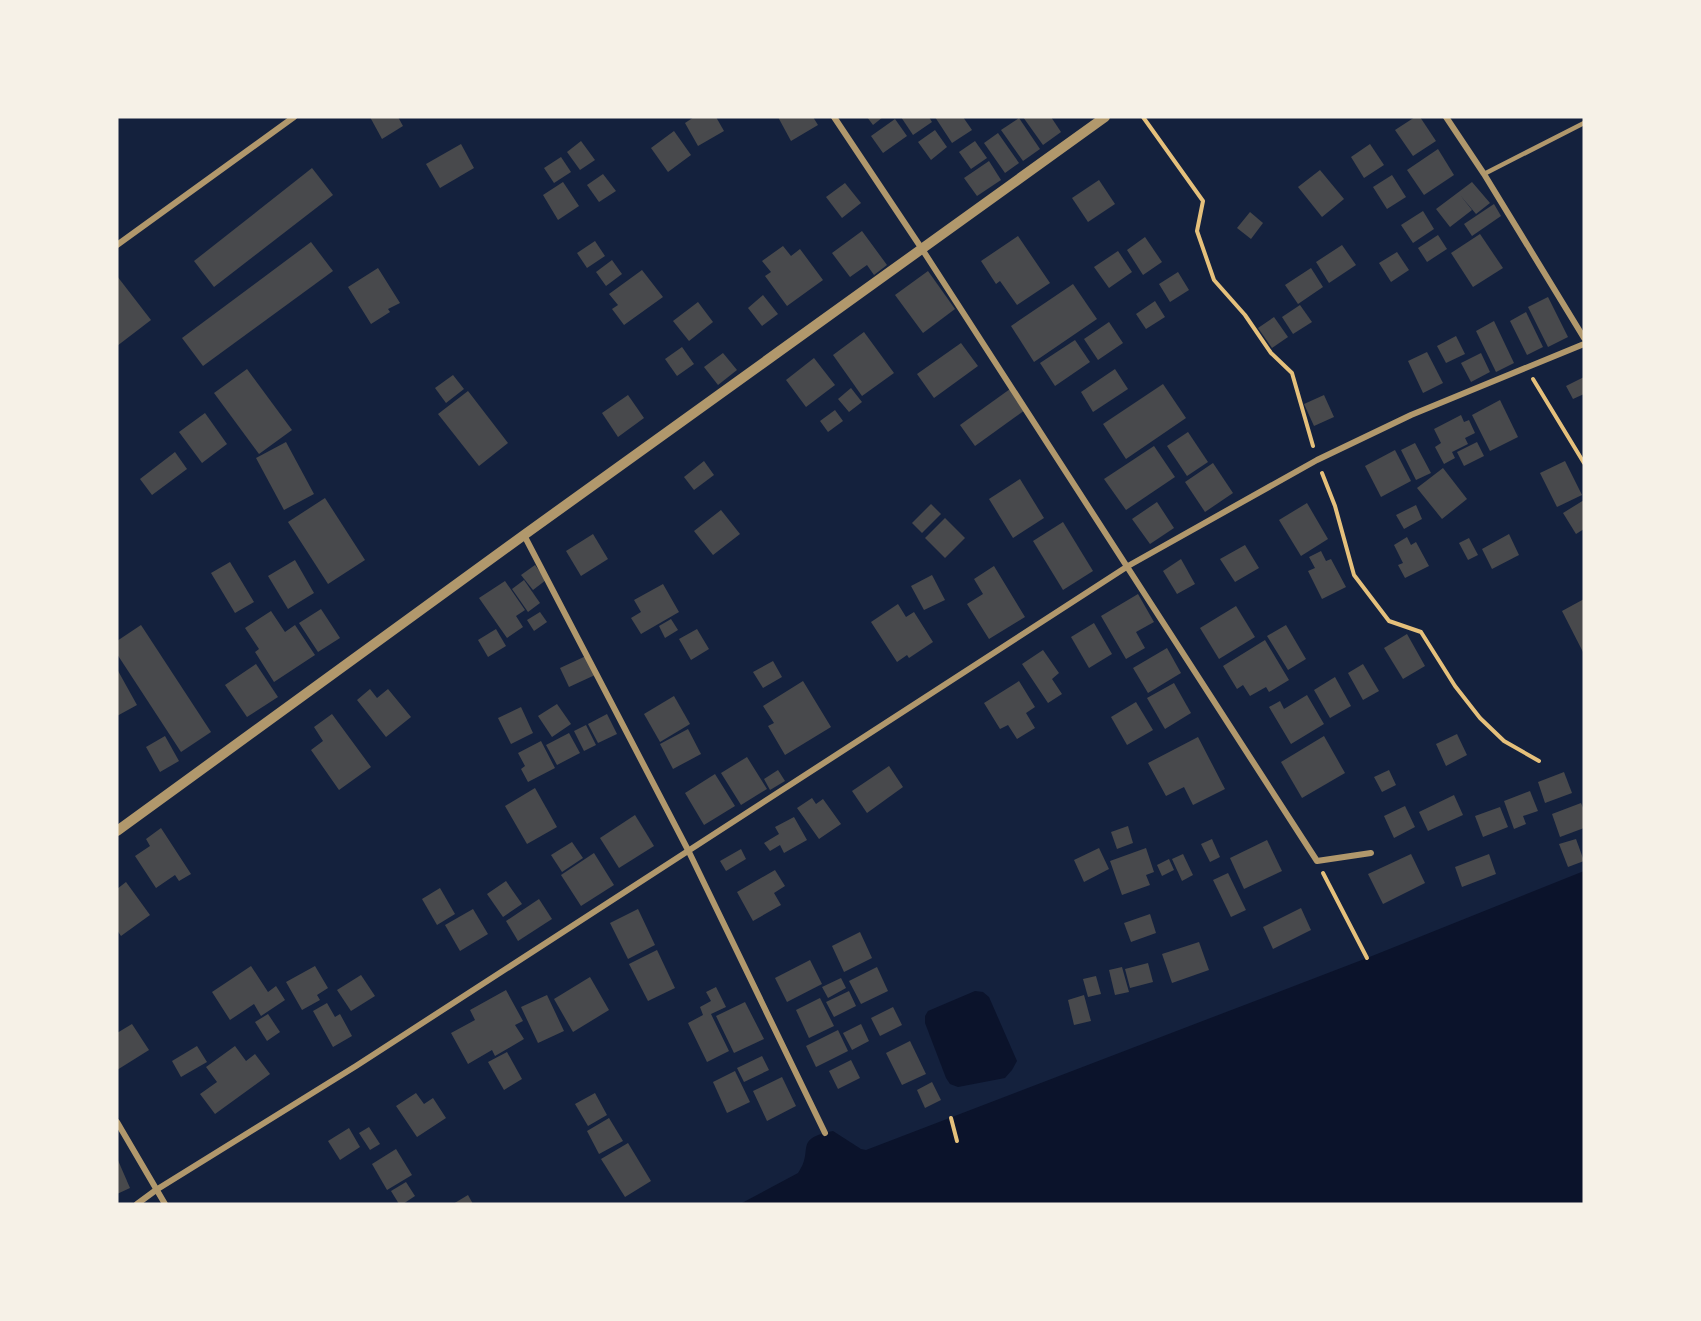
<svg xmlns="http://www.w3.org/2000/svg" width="1701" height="1321" font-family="'IBM Plex Sans',sans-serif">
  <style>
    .water { fill: #0b132b }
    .building { fill: #48494c }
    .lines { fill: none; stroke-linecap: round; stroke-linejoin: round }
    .path { stroke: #e5c07b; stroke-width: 4 }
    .service { stroke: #b1986c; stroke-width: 4.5 }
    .minor { stroke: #b1986c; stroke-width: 6 }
    .tertiary { stroke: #b1986c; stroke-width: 10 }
  </style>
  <rect width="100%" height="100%" fill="#14213d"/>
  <!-- water -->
  <g class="water">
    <path d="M1584 871V1204H740L798 1173C815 1150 792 1139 833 1131L861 1149 866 1150 1367 958Z"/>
    <path d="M975 991 983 992 989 997 1017 1061 1012 1070 1005 1078 958 1087 950 1084 946 1078 925 1023V1016L928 1011Z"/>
  </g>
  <!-- building -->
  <g class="building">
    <path d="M370 117H398L403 126 382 139Z"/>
    <path d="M694 117H716L724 131 698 146 685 123Z"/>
    <path d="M778 117H813L818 125 791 141Z"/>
    <path d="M867 117H883L873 125Z"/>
    <path d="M901 117H929L932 122 913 135Z"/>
    <path d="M935 117H963L972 130 952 143Z"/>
    <path d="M1023 117H1051L1061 132 1043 145Z"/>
    <path d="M1415 117H1420L1436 141 1413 156 1395 130Z"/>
    <path d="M1019 118 1040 149 1023 161 1001 130Z"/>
    <path d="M895 119 907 136 883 153 871 136Z"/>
    <path d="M935 130 947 147 931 160 918 142Z"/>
    <path d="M674 131 691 155 668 172 651 148Z"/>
    <path d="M998 133 1019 163 1005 173 984 143Z"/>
    <path d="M581 141 595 160 580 170 567 152Z"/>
    <path d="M975 141 987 158 971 169 959 152Z"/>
    <path d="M461 144 474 168 440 188 426 164Z"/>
    <path d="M1370 144 1384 165 1364 178 1351 157Z"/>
    <path d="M1438 149 1454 175 1424 195 1407 170Z"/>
    <path d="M561 157 571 172 554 183 544 168Z"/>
    <path d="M989 161 1001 180 977 196 964 178Z"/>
    <path d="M312 168 333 195 214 287 194 261Z"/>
    <path d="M1320 170 1344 199 1322 217 1298 187Z"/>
    <path d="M603 174 616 191 599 202 587 185Z"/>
    <path d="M1392 175 1406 197 1387 209 1373 187Z"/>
    <path d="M1099 180 1115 204 1088 222 1072 198Z"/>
    <path d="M563 182 579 206 558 220 543 195Z"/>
    <path d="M1472 182 1490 203 1476 214 1460 195 1472 210 1450 227 1436 209Z"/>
    <path d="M845 183 861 203 842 218 826 197Z"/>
    <path d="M1494 204 1501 216 1472 236 1464 224Z"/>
    <path d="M1423 211 1434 229 1413 243 1401 225Z"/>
    <path d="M1250 212 1263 223 1251 239 1237 228Z"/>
    <path d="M862 231 887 265 874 275 867 265 850 277 832 253Z"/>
    <path d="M1480 234 1503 268 1473 287 1451 253Z"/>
    <path d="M1438 235 1447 249 1427 262 1418 248Z"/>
    <path d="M1018 236 1050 283 1017 305 1000 281 996 284 981 261Z"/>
    <path d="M1145 237 1162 262 1143 275 1127 250Z"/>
    <path d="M595 241 605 256 587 268 577 253Z"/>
    <path d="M311 242 333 271 203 366 182 338Z"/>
    <path d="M1342 245 1356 265 1329 283 1316 262Z"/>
    <path d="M783 246 791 256 800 249 823 280 787 306 765 276 771 272 762 261Z"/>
    <path d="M1118 251 1132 272 1109 288 1094 267Z"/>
    <path d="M1397 252 1409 270 1391 282 1379 263Z"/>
    <path d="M612 260 622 274 606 286 596 272Z"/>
    <path d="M378 268 400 303 388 309 390 312 371 324 348 287Z"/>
    <path d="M1311 268 1323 287 1298 304 1285 285Z"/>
    <path d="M642 270 663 297 624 325 612 309 618 305 609 294Z"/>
    <path d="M928 271 955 309 923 333 895 295Z"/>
    <path d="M1178 272 1189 290 1170 302 1159 284Z"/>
    <path d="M117 276 151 320 117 346Z"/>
    <path d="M1073 284 1097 319 1034 362 1011 326Z"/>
    <path d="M763 295 778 314 762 326 748 308Z"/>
    <path d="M1548 297 1568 337 1548 347 1528 307Z"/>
    <path d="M1155 301 1165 317 1146 329 1136 314Z"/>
    <path d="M698 302 713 322 689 341 673 321Z"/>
    <path d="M1300 305 1312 322 1293 334 1282 317Z"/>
    <path d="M1526 312 1543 347 1527 355 1510 321Z"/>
    <path d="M1274 317 1288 337 1272 348 1258 328Z"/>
    <path d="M1494 321 1514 363 1496 372 1476 331Z"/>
    <path d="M1109 322 1123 343 1098 360 1084 339Z"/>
    <path d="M864 332 894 373 862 396 833 355Z"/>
    <path d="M1456 336 1465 354 1446 363 1437 346Z"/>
    <path d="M1075 340 1090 362 1055 386 1040 363Z"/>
    <path d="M961 343 978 366 934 398 917 374Z"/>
    <path d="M682 347 694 364 677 376 665 359Z"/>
    <path d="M1427 352 1443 383 1423 393 1408 361Z"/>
    <path d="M723 353 737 370 718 385 704 367Z"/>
    <path d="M1481 353 1490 372 1471 382 1461 363Z"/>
    <path d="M814 358 835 385 806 407 786 380Z"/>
    <path d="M247 369 292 430 259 454 214 393Z"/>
    <path d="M1115 369 1128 389 1093 412 1081 392Z"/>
    <path d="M453 375 464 389 446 403 435 388Z"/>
    <path d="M1584 377V394L1573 399 1566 386Z"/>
    <path d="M1163 384 1186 418 1126 459 1103 424Z"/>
    <path d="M851 388 862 402 849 412 838 399Z"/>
    <path d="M1010 389 1025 410 975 446 960 425Z"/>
    <path d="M468 391 508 443 479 466 438 414Z"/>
    <path d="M628 395 644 418 618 437 602 413Z"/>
    <path d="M1324 395 1334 417 1314 426 1304 404Z"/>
    <path d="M1500 400 1518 437 1490 451 1472 415Z"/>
    <path d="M835 410 843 421 828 432 820 421Z"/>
    <path d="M205 413 227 444 202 463 179 432Z"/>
    <path d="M1461 415 1464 422 1469 420 1475 433 1465 438 1468 444 1452 452 1455 458 1444 464 1435 447 1441 443 1434 429Z"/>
    <path d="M1188 432 1208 462 1187 476 1167 446Z"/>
    <path d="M286 442 314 494 284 510 256 458Z"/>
    <path d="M1477 442 1484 456 1464 466 1457 452Z"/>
    <path d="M1415 443 1431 473 1416 480 1401 450Z"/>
    <path d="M1154 446 1175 477 1126 510 1104 479Z"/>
    <path d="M1395 450 1411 481 1381 497 1365 466Z"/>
    <path d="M175 452 187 469 152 495 140 479Z"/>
    <path d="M704 461 714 475 694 490 684 477Z"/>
    <path d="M1565 461 1582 495 1557 507 1540 473Z"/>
    <path d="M1213 463 1233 493 1205 512 1185 482Z"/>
    <path d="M1443 468 1467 499 1442 519 1417 488Z"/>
    <path d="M1020 479 1044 518 1013 538 989 499Z"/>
    <path d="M325 498 365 560 328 584 288 522Z"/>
    <path d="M1584 500V529L1576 534 1563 513Z"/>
    <path d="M1157 502 1174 528 1150 544 1132 519Z"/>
    <path d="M1307 503 1328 539 1301 556 1279 520Z"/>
    <path d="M931 504 941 514 922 533 912 523Z"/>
    <path d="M1416 505 1422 519 1404 529 1396 515Z"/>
    <path d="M721 510 740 534 713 555 694 531Z"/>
    <path d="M945 518 965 538 945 558 925 538Z"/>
    <path d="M1063 522 1093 571 1063 590 1033 541Z"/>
    <path d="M593 534 608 559 581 576 566 551Z"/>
    <path d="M1509 534 1519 555 1492 569 1482 549Z"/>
    <path d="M1407 537 1411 545 1416 542 1429 566 1405 578 1398 565 1403 563 1394 545Z"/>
    <path d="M1469 538 1478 555 1468 560 1459 543Z"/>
    <path d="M1245 545 1259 568 1235 582 1220 559Z"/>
    <path d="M1321 551 1326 561 1331 559 1346 587 1322 599 1308 571 1315 568 1309 557Z"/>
    <path d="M1181 559 1195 584 1177 594 1163 571Z"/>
    <path d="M295 560 314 593 288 609 268 576Z"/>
    <path d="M230 562 254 602 235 613 211 573Z"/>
    <path d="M535 565 546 580 533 590 521 575Z"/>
    <path d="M994 566 1025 617 989 639 967 604 983 594 974 579Z"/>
    <path d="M932 575 945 600 924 610 911 586Z"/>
    <path d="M524 580 540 603 528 612 512 589Z"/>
    <path d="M505 581 525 610 516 616 523 627 507 638 479 598Z"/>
    <path d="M663 584 679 612 641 634 631 618 641 612 634 600Z"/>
    <path d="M1138 594 1154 622 1136 632 1145 648 1126 659 1101 616Z"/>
    <path d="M1584 599V654L1562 611Z"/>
    <path d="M898 604 906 617 914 612 933 642 909 658 907 655 897 662 871 622Z"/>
    <path d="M1236 606 1255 637 1219 659 1200 628Z"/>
    <path d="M321 609 340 638 318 652 299 623Z"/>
    <path d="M271 611 285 632 295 625 315 655 274 682 255 652 259 649 245 628Z"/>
    <path d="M540 612 547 622 534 631 527 620Z"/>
    <path d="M671 619 678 630 665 638 659 626Z"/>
    <path d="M1094 623 1112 654 1089 668 1071 637Z"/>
    <path d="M141 625 211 732 181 752 117 654V641Z"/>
    <path d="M1286 625 1306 659 1288 670 1267 636Z"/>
    <path d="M496 629 506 646 488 657 478 640Z"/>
    <path d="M697 629 709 649 691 660 679 639Z"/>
    <path d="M1407 634 1425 666 1403 679 1384 648Z"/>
    <path d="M1265 640 1289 680 1269 692 1266 687 1250 696 1243 685 1237 689 1223 666Z"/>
    <path d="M1167 648 1181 673 1148 693 1133 668Z"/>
    <path d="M1043 650 1059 673 1052 679 1062 694 1048 703 1022 664Z"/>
    <path d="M586 656 595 675 569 687 560 668Z"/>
    <path d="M773 661 782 677 763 688 753 672Z"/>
    <path d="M256 664 278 697 247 717 225 685Z"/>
    <path d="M1363 664 1379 691 1363 700 1348 673Z"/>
    <path d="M117 669 137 705 117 716Z"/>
    <path d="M1335 677 1351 706 1330 718 1314 690Z"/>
    <path d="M803 681 831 727 785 755 768 726 774 723 763 706Z"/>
    <path d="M1019 681 1035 707 1026 713 1035 728 1017 739 1008 725 1000 729 984 703Z"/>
    <path d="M1174 683 1191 713 1165 729 1147 698Z"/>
    <path d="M370 689 377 698 388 689 411 717 386 737 357 700Z"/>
    <path d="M1307 695 1324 724 1291 744 1269 707 1280 701 1284 709Z"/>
    <path d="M674 696 690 724 660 742 644 714Z"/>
    <path d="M1136 702 1153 730 1127 745 1111 717Z"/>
    <path d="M557 704 571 724 552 737 538 716Z"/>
    <path d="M521 707 533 733 511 744 498 718Z"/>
    <path d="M332 714 371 767 339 790 311 750 323 741 314 727Z"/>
    <path d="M607 714 617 734 598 743 588 724Z"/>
    <path d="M586 725 596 745 584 751 574 731Z"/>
    <path d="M688 729 701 754 673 769 660 744Z"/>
    <path d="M569 733 580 753 557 765 546 745Z"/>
    <path d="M1457 734 1467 755 1446 766 1436 744Z"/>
    <path d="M165 736 179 761 160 772 146 747Z"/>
    <path d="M1324 736 1345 773 1302 798 1281 762Z"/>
    <path d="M1198 737 1225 789 1193 805 1184 787 1166 796 1148 763Z"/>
    <path d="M541 741 555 768 528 782 521 769 525 766 518 753Z"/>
    <path d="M747 757 767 789 741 805 721 773Z"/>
    <path d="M889 766 903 787 867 813 852 791Z"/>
    <path d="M778 770 785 781 770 790 764 779Z"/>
    <path d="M1389 770 1396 785 1382 792 1374 777Z"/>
    <path d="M1564 772 1572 793 1545 803 1538 782Z"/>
    <path d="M715 774 735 806 704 825 685 793Z"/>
    <path d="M535 788 557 827 527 844 505 806Z"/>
    <path d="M1530 791 1538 811 1523 816 1526 824 1514 829 1504 801Z"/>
    <path d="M1454 795 1463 815 1428 831 1419 812Z"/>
    <path d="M812 798 816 804 823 799 841 824 819 839 797 808Z"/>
    <path d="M1581 803 1584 810V828L1560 837 1552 814Z"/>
    <path d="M1405 806 1415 827 1394 838 1384 816Z"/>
    <path d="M1500 807 1508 827 1483 837 1475 816Z"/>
    <path d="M635 815 654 846 619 868 600 838Z"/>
    <path d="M794 817 807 840 784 853 780 845 770 851 764 843 779 834 775 827Z"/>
    <path d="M1128 826 1133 843 1117 849 1111 832Z"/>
    <path d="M161 828 191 874 179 881 175 875 156 888 135 856 150 846 146 839Z"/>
    <path d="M1212 839 1220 857 1210 862 1201 844Z"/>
    <path d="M1576 839 1584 861 1568 867 1559 844Z"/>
    <path d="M1267 840 1282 871 1244 889 1230 858Z"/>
    <path d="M572 842 583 858 562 872 551 855Z"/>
    <path d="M1099 848 1109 869 1084 882 1074 860Z"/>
    <path d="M1146 848 1154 872 1146 875 1150 885 1122 895 1110 861Z"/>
    <path d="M741 849 746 859 726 871 720 861Z"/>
    <path d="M594 853 614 885 581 906 561 875Z"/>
    <path d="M1183 854 1193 875 1182 881 1172 859Z"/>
    <path d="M1411 854 1425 883 1383 904 1368 874Z"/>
    <path d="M1489 854 1496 874 1462 887 1455 867Z"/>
    <path d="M1169 859 1174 870 1162 876 1157 865Z"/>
    <path d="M775 870 785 886 774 893 781 905 753 921 737 892Z"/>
    <path d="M1228 873 1246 910 1231 917 1213 880Z"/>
    <path d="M506 881 522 904 503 917 487 894Z"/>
    <path d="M126 882 150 915 121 936 117 930V889Z"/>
    <path d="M440 888 455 914 437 925 422 899Z"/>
    <path d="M539 899 552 919 518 941 506 921Z"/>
    <path d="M1301 908 1311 930 1273 949 1263 927Z"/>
    <path d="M473 909 488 934 460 951 445 925Z"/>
    <path d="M638 909 655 945 628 959 610 923Z"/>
    <path d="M1150 914 1156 933 1131 942 1124 923Z"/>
    <path d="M860 932 872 958 844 972 832 946Z"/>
    <path d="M1199 942 1209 970 1172 983 1162 954Z"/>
    <path d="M657 950 675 988 648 1001 629 964Z"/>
    <path d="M810 960 822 984 787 1002 775 978Z"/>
    <path d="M1148 963 1153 982 1130 988 1125 969Z"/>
    <path d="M251 966 268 992 276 986 285 1000 261 1016 254 1004 230 1020 212 992Z"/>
    <path d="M315 966 328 988 317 995 320 1000 302 1010 286 982Z"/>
    <path d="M877 967 888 991 861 1004 849 981Z"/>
    <path d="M1122 967 1129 992 1115 995 1109 970Z"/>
    <path d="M361 975 375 996 351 1011 337 990Z"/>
    <path d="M1096 976 1101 994 1088 997 1083 979Z"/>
    <path d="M590 977 609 1010 573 1032 554 999Z"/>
    <path d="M841 978 846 988 828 998 822 987Z"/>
    <path d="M716 987 726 1007 711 1014 729 1051 707 1062 688 1023 703 1015 700 1007 711 1001 706 992Z"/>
    <path d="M506 990 523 1021 515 1025 524 1039 495 1056 492 1050 468 1064 451 1033 475 1020 470 1010Z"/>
    <path d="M849 991 856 1006 834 1017 826 1002Z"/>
    <path d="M547 995 564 1031 538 1043 521 1007Z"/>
    <path d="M1084 995 1091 1021 1074 1025 1068 1000Z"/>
    <path d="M820 998 834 1026 809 1038 796 1010Z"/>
    <path d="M745 1002 764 1039 734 1053 716 1016Z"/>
    <path d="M327 1003 335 1017 340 1014 352 1036 333 1047 313 1011Z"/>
    <path d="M893 1007 902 1025 880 1036 871 1018Z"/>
    <path d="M268 1014 280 1032 267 1041 255 1022Z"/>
    <path d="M132 1024 149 1050 117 1070V1033Z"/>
    <path d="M861 1024 869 1041 852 1050 843 1033Z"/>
    <path d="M838 1030 848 1051 816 1067 806 1046Z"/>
    <path d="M910 1041 926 1074 902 1085 886 1053Z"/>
    <path d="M197 1046 207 1062 181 1077 172 1061Z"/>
    <path d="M235 1046 246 1061 255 1054 270 1074 215 1114 200 1094 217 1082 206 1067Z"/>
    <path d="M507 1052 522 1079 504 1090 488 1062Z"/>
    <path d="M762 1056 769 1070 744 1082 737 1068Z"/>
    <path d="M851 1060 860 1078 838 1089 829 1071Z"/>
    <path d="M735 1071 750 1102 727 1113 713 1082Z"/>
    <path d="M782 1077 796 1106 767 1121 753 1091Z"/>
    <path d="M932 1082 941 1100 925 1108 917 1090Z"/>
    <path d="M416 1093 424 1104 433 1098 446 1118 417 1137 396 1106Z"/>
    <path d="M595 1093 607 1115 588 1126 575 1104Z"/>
    <path d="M609 1118 623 1141 599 1154 587 1131Z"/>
    <path d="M369 1127 380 1144 370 1150 359 1133Z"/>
    <path d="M349 1128 360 1147 340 1160 328 1141Z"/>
    <path d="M628 1143 651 1181 625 1197 601 1159Z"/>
    <path d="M396 1149 412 1175 387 1190 372 1164Z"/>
    <path d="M117 1158 130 1188 117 1194Z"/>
    <path d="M406 1182 415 1196 403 1204H399L391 1191Z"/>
    <path d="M468 1195 473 1204H453Z"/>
  </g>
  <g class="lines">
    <!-- path -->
    <g class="path">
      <path d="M1143 117 1203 201 1197 231 1214 280 1245 315 1271 353 1292 373 1313 446"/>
      <path d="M1533 379 1584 463"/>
      <path d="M1322 473 1335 506 1354 575 1389 621 1421 632 1455 686 1480 718 1504 741 1539 761"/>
      <path d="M1323 873 1367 958"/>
      <path d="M951 1118 957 1141"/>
    </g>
    <!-- service -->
    <path class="service" d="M1484 174 1584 123"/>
    <!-- minor -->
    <g class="minor">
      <path d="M834 117 922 249 1317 861 1371 853"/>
      <path d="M1446 117 1484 174 1584 338"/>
      <path d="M117 245 294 117"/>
      <path d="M524 535 689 852 825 1133"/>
      <path d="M117 1122 165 1204"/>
      <path d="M137 1204 156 1190 356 1066 1128 566 1317 460 1411 415 1584 344"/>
    </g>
    <!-- tertiary -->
    <path class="tertiary" d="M117 831 524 535 1105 117"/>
  </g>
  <!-- border -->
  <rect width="1701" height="1321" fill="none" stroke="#f6f1e7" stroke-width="237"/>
</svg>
